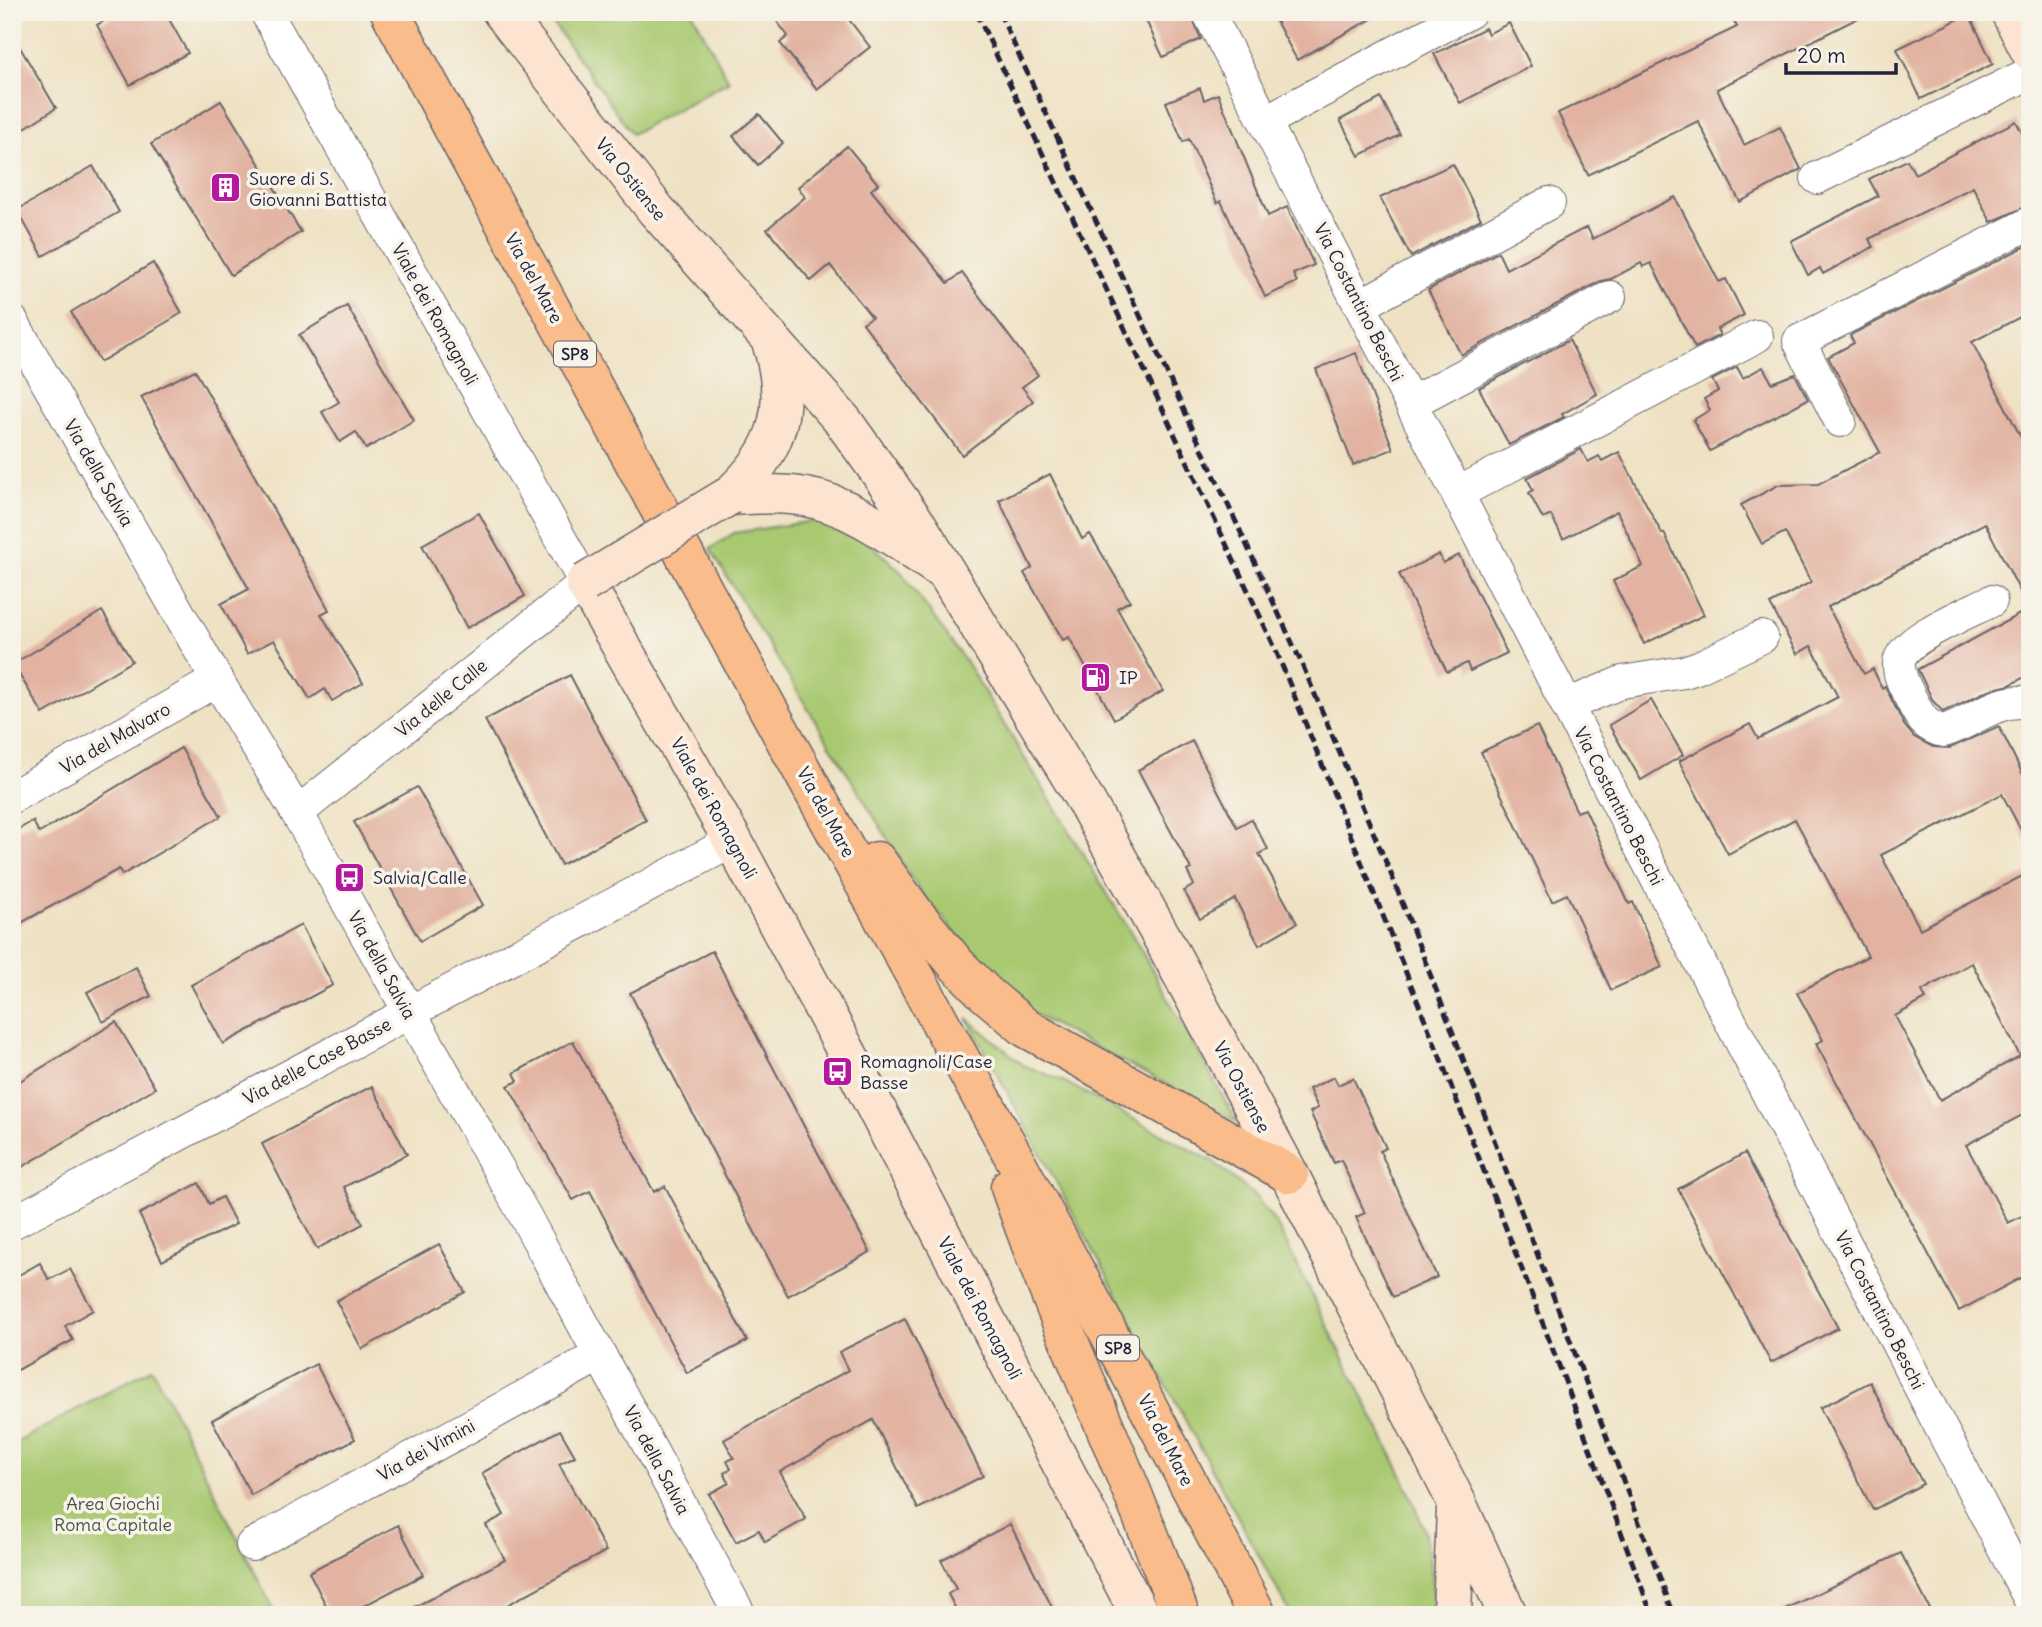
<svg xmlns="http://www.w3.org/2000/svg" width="2042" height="1627" font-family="Delius,sans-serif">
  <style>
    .green { fill: #a9c971; stroke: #667656; stroke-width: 2 }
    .building { fill: #e2b3a2; fill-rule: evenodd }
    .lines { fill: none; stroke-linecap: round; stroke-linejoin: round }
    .street-casing { stroke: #6a656b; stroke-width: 34 }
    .secondary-casing { stroke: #6a656b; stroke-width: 41 }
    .primary-casing { stroke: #6a656b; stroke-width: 41 }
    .street { stroke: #fff; stroke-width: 32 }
    .secondary { stroke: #fde4d0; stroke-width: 38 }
    .primary { stroke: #f9bc8a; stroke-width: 38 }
    .rail { stroke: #22223b; stroke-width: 5; stroke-dasharray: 10 5; stroke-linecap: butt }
    .secondary-bridge-casing { stroke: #6a656b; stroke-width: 41; stroke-linecap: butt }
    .secondary-bridge { stroke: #fde4d0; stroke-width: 38 }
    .labels { text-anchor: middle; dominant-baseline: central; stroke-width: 7; stroke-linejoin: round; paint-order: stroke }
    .shield { fill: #f7f3e8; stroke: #62616f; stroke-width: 2 }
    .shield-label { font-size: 16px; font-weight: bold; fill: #22223b }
    .poi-label { font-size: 18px; fill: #22223b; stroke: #f7f3e8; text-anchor: start }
    .street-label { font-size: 18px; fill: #22223b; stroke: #f7f3e8 }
    .park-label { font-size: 18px; fill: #4a544b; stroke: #f7f3e8 }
  </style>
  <rect width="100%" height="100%" fill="#f7f3e8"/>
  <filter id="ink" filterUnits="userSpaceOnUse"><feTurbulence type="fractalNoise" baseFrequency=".0143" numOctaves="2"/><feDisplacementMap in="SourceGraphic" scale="14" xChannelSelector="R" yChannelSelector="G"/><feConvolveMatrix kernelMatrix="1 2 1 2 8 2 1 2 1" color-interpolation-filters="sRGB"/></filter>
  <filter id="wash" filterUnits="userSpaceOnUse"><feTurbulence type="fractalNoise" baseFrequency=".00686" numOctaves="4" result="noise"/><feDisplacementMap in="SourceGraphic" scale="28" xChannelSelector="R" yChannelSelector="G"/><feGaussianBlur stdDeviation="1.57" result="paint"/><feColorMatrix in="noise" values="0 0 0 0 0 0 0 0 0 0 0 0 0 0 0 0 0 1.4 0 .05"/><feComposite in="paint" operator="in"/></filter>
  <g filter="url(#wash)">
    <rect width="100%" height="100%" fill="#efe2c4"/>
    <!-- green -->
    <g class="green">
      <path d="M545 12H692L729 81 632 134Z"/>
      <path d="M819 520 865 538 901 572 968 665 1136 941 1237 1122 1016 1005 919 890 710 549 734 533Z"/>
      <path d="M967 1018 1023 1065 1061 1080 1214 1162 1256 1197 1277 1225 1403 1477 1424 1529 1432 1576 1433 1615H1291Z"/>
      <path d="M152 1368 276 1615H12V1445Z"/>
    </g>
    <g id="blocks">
      <!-- building -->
      <g class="building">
        <path d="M120 12H165L188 53 130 85 97 25Z"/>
        <path d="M770 12H843L870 47 817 89 780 43 788 36Z"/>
        <path d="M1142 12H1190L1201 39 1163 57Z"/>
        <path d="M1271 12H1384L1297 60Z"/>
        <path d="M1730 12H1870L1717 89 1744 145 1780 127 1801 169 1740 202 1698 121 1588 175 1558 113 1737 27Z"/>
        <path d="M1969 14 1993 64 1921 99 1897 49Z"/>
        <path d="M1509 23 1531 66 1460 103 1434 54 1485 28 1488 34Z"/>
        <path d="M12 34 56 108 12 136Z"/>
        <path d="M1200 88 1204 100 1218 94 1268 216 1287 207 1314 265 1293 274 1297 282 1265 297 1221 201 1217 203 1189 139 1183 142 1166 102Z"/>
        <path d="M1381 98 1400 135 1359 156 1340 120Z"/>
        <path d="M221 101 301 232 231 275 151 144Z"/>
        <path d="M759 114 783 143 758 165 733 136Z"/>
        <path d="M2016 121 2030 148V205L1991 222 1973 187 1869 239 1873 247 1823 274 1820 268 1808 275 1791 241 1878 196 1869 179 1907 160 1915 174Z"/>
        <path d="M847 146 878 184 871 190 948 283 962 273 1038 375 1022 387 1033 401 962 455 863 323 872 317 830 265 811 281 767 229 805 197 798 187Z"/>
        <path d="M1453 164 1481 219 1411 257 1380 198Z"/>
        <path d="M93 166 119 212 43 256 17 210Z"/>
        <path d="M1675 197 1719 282 1726 279 1744 315 1717 329 1720 335 1695 348 1651 263 1643 267 1641 263 1611 279 1601 281 1461 355 1428 290 1498 252 1506 269 1587 227 1593 239Z"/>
        <path d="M2030 244V312L1972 342 2030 455V674L2010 685 1989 690 1943 712 1933 701 1919 672 1918 669 2029 609 1985 523 1828 607 1864 674 1873 669 1882 688 1885 686 1904 725 1914 737 1933 747 1950 748 1999 726 2030 789V847L2002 794 1881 855 1920 929 2030 872V1111L1966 1145 2008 1223 2030 1212V1273L1959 1311 1816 1044 1823 1040 1797 993 1868 956 1795 819 1728 854 1679 761 1750 724 1758 739 1838 697 1811 646 1797 654 1770 604 1811 582 1785 532 1762 544 1741 505 1778 485 1818 484 1880 452 1828 357 1854 343 1850 336 1854 333ZM1972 963 2020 1056 1940 1100 1895 1016 1926 999 1922 991Z"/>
        <path d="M153 263 182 313 100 362 71 312Z"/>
        <path d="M347 306 414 420 366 449 356 432 340 442 322 412 339 402 299 335Z"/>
        <path d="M1569 340 1597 394 1562 414 1564 417 1509 445 1479 388Z"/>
        <path d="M1356 353 1393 449 1353 465 1316 369Z"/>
        <path d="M1737 367 1743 378 1763 367 1772 383 1795 374 1808 399 1710 451 1693 420 1710 410 1704 399 1718 391 1712 380Z"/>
        <path d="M195 370 308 571 329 610 321 614 363 683 332 701 325 689 310 699 274 640 247 654 221 604 249 589 141 397Z"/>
        <path d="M1581 449 1588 462 1599 456 1602 461 1619 452 1662 534 1664 533 1704 615 1644 644 1613 581 1643 566 1617 511 1563 539 1551 515 1543 519 1529 493 1533 490 1527 478Z"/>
        <path d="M1050 474 1082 539 1090 534 1130 601 1117 608 1163 691 1114 719 1069 637 1063 640 1024 573 1032 568 999 500Z"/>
        <path d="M479 513 525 596 467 628 422 545Z"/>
        <path d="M1439 554 1443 563 1459 555 1507 653 1470 671 1467 663 1447 672 1399 574Z"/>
        <path d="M102 611 132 661 43 714 13 664Z"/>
        <path d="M570 675 646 820 561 865 485 720Z"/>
        <path d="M1651 700 1683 755 1641 780 1609 725Z"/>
        <path d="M1537 726 1577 812 1585 809 1629 904 1633 902 1662 967 1611 990 1567 894 1552 901 1481 752Z"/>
        <path d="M1192 741 1237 827 1251 819 1268 849 1259 854 1297 923 1259 945 1235 899 1200 919 1184 891 1194 885 1187 871 1191 869 1138 770Z"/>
        <path d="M181 748 221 816 122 875 119 869 12 928V833L33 821 39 833Z"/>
        <path d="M417 787 483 905 420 941 354 822Z"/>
        <path d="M301 925 333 985 223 1044 191 985Z"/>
        <path d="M712 951 870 1252 788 1296 630 993Z"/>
        <path d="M136 967 151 996 103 1022 87 992Z"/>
        <path d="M116 1022 155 1088 12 1173V1086Z"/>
        <path d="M573 1041 654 1192 665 1186 747 1341 687 1373 590 1191 573 1200 508 1086 518 1081 514 1073Z"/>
        <path d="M1334 1077 1338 1085 1353 1078 1386 1148 1380 1151 1437 1277 1393 1297 1356 1217 1365 1213 1341 1160 1334 1163 1310 1112 1318 1108 1309 1089Z"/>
        <path d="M372 1086 407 1154 344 1187 363 1224 317 1249 262 1144Z"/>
        <path d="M1745 1153 1838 1328 1771 1363 1678 1189Z"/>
        <path d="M199 1183 209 1204 222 1197 236 1224 162 1261 139 1214Z"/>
        <path d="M439 1244 465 1292 362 1349 336 1301Z"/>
        <path d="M40 1263 49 1280 70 1269 93 1310 65 1326 73 1340 12 1373V1279Z"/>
        <path d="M905 1319 983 1476 918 1509 873 1420 780 1472 806 1519 765 1542 759 1530 736 1542 709 1494 729 1483 724 1473 731 1469 727 1461 734 1458 724 1440 848 1370 839 1352Z"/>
        <path d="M316 1364 355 1439 251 1495 212 1420Z"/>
        <path d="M1870 1382 1923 1484 1873 1510 1820 1408Z"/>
        <path d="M560 1430 575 1456 559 1464 606 1551 489 1615H399L505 1560 486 1525 504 1515 482 1473Z"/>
        <path d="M1010 1524 1056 1615H959L948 1594 956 1589 941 1560Z"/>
        <path d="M398 1525 423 1575 346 1615H331L309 1572Z"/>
        <path d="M1901 1553 1933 1615H1773Z"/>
      </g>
    </g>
  </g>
  <g filter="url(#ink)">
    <use href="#blocks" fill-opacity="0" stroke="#6a656b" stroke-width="2"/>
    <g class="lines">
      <defs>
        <g id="street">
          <path d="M266 12 585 583 297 813"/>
          <path d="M1208 12 2030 1600"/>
          <path d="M1266 121 1470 12"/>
          <path d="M1817 178 2030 73"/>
          <path d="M1361 305 1549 203"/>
          <path d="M12 321 217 680 297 813 525 1216 740 1615"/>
          <path d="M1411 403 1610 297"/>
          <path d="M1840 421 1799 341 2030 223"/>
          <path d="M1458 493 1757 336"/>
          <path d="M1991 601C1970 612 1901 639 1899 663 1898 676 1906 689 1911 699 1919 715 1925 728 1944 731 1973 722 1997 697 2030 703"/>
          <path d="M1567 705 1622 682 1684 672 1699 667 1762 637"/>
          <path d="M12 797 217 680"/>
          <path d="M12 1223 733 841"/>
          <path d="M252 1545 600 1355"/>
        </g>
        <g id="secondary">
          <path d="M502 12 656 210 843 421 918 526 1088 805 1164 941 1289 1174 1456 1501 1508 1615"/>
          <path d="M2010 12 2030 51"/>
          <path d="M729 496C754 495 780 492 805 497 854 505 897 540 938 567"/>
          <path d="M729 496C781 449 792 405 770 338"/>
          <path d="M585 583 733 841 844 1047 1140 1615"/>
          <path d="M1452 1615 1456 1508"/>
        </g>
        <g id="primary">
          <path d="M390 12C513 240 637 468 761 696 929 1001 1097 1305 1257 1615"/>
          <path d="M877 861 916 915 957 965 986 994 1026 1028 1289 1174"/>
          <path d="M1010 1187C1060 1333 1128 1470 1180 1615"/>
        </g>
      </defs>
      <!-- street casing -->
      <use href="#street" class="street-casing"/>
      <!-- secondary casing -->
      <use href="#secondary" class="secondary-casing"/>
      <!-- primary casing -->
      <use href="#primary" class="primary-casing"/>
      <!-- street -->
      <use href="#street" class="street"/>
      <!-- secondary -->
      <use href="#secondary" class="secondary"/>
      <!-- primary -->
      <use href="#primary" class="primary"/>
      <!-- rail -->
      <g class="rail">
        <path d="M976 12 1275 648 1438 1052 1563 1376 1652 1615"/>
        <path d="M999 12 1302 664 1391 874 1476 1092 1674 1615"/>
      </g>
      <defs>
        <path id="secondary-bridge" d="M585 583 729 496"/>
      </defs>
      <!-- secondary-bridge casing -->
      <use href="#secondary-bridge" class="secondary-bridge-casing"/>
      <!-- secondary-bridge -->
      <use href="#secondary-bridge" class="secondary-bridge"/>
    </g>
  </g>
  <!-- icons -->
  <defs>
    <symbol id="building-square" viewBox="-11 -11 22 22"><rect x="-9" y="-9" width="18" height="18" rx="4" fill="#b5179e" stroke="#f7f3e8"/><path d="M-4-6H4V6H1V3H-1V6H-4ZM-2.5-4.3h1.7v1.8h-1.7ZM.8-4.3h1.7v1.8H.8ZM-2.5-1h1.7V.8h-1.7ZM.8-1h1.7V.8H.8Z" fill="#fff"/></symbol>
    <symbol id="fuel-square" viewBox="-11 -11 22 22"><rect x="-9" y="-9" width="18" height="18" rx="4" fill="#b5179e" stroke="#f7f3e8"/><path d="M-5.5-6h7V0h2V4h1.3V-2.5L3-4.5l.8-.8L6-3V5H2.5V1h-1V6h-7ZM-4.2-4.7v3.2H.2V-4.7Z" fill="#fff"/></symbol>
    <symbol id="bus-square" viewBox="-11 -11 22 22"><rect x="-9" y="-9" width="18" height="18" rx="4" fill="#b5179e" stroke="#f7f3e8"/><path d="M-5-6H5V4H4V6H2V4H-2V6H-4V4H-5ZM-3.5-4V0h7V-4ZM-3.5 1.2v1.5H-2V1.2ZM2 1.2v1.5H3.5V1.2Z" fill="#fff"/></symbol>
  </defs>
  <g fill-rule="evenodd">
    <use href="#building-square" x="208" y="170" width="35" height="35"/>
    <use href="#fuel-square" x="1078" y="660" width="35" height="35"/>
    <use href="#bus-square" x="332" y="860" width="35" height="35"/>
    <use href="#bus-square" x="820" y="1054" width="35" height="35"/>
  </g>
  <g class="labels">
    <!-- shield labels -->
    <g class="shield">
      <rect x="554" y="341.5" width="42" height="25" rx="5"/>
      <rect x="1097" y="1335.5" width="42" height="25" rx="5"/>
    </g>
    <g class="shield-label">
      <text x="575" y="354">SP8</text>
      <text x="1118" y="1348">SP8</text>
    </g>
    <!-- poi labels -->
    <g class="poi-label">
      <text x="249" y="178">Suore di S.<tspan x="249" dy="21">Giovanni Battista</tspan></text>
      <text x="1119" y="677">IP</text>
      <text x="373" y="877">Salvia/Calle</text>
      <text x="860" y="1061">Romagnoli/Case<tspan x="860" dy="21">Basse</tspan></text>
    </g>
    <!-- street labels -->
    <g class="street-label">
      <text transform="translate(631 179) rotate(51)">Via Ostiense</text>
      <text transform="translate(534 278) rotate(61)">Via del Mare</text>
      <text transform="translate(1359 302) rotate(63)">Via Costantino Beschi</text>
      <text transform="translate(435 314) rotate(61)">Viale dei Romagnoli</text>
      <text transform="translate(99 473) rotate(60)">Via della Salvia</text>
      <text transform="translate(441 698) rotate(-39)">Via delle Calle</text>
      <text transform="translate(115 738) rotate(-30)">Via del Malvaro</text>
      <text transform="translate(1619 806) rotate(63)">Via Costantino Beschi</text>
      <text transform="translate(714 808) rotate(61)">Viale dei Romagnoli</text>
      <text transform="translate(826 812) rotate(61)">Via del Mare</text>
      <text transform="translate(382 965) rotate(61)">Via della Salvia</text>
      <text transform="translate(317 1061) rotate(-28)">Via delle Case Basse</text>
      <text transform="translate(1242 1087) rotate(62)">Via Ostiense</text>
      <text transform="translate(980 1308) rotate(62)">Viale dei Romagnoli</text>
      <text transform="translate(1880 1310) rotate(63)">Via Costantino Beschi</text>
      <text transform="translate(1166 1440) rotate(63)">Via del Mare</text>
      <text transform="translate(426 1450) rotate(-29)">Via dei Vimini</text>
      <text transform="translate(657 1460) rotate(62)">Via della Salvia</text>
    </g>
    <!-- park labels -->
    <g class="park-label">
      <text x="113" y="1503">Area Giochi<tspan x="113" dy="21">Roma Capitale</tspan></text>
    </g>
  </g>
  <!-- margin -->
  <rect width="2042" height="1627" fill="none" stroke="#f7f3e8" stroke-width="42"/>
  <!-- scale -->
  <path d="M1786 63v10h110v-10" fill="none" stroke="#22223b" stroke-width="3.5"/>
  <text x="1797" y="63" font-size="21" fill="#22223b" stroke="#f7f3e8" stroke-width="5" paint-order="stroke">20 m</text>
</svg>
